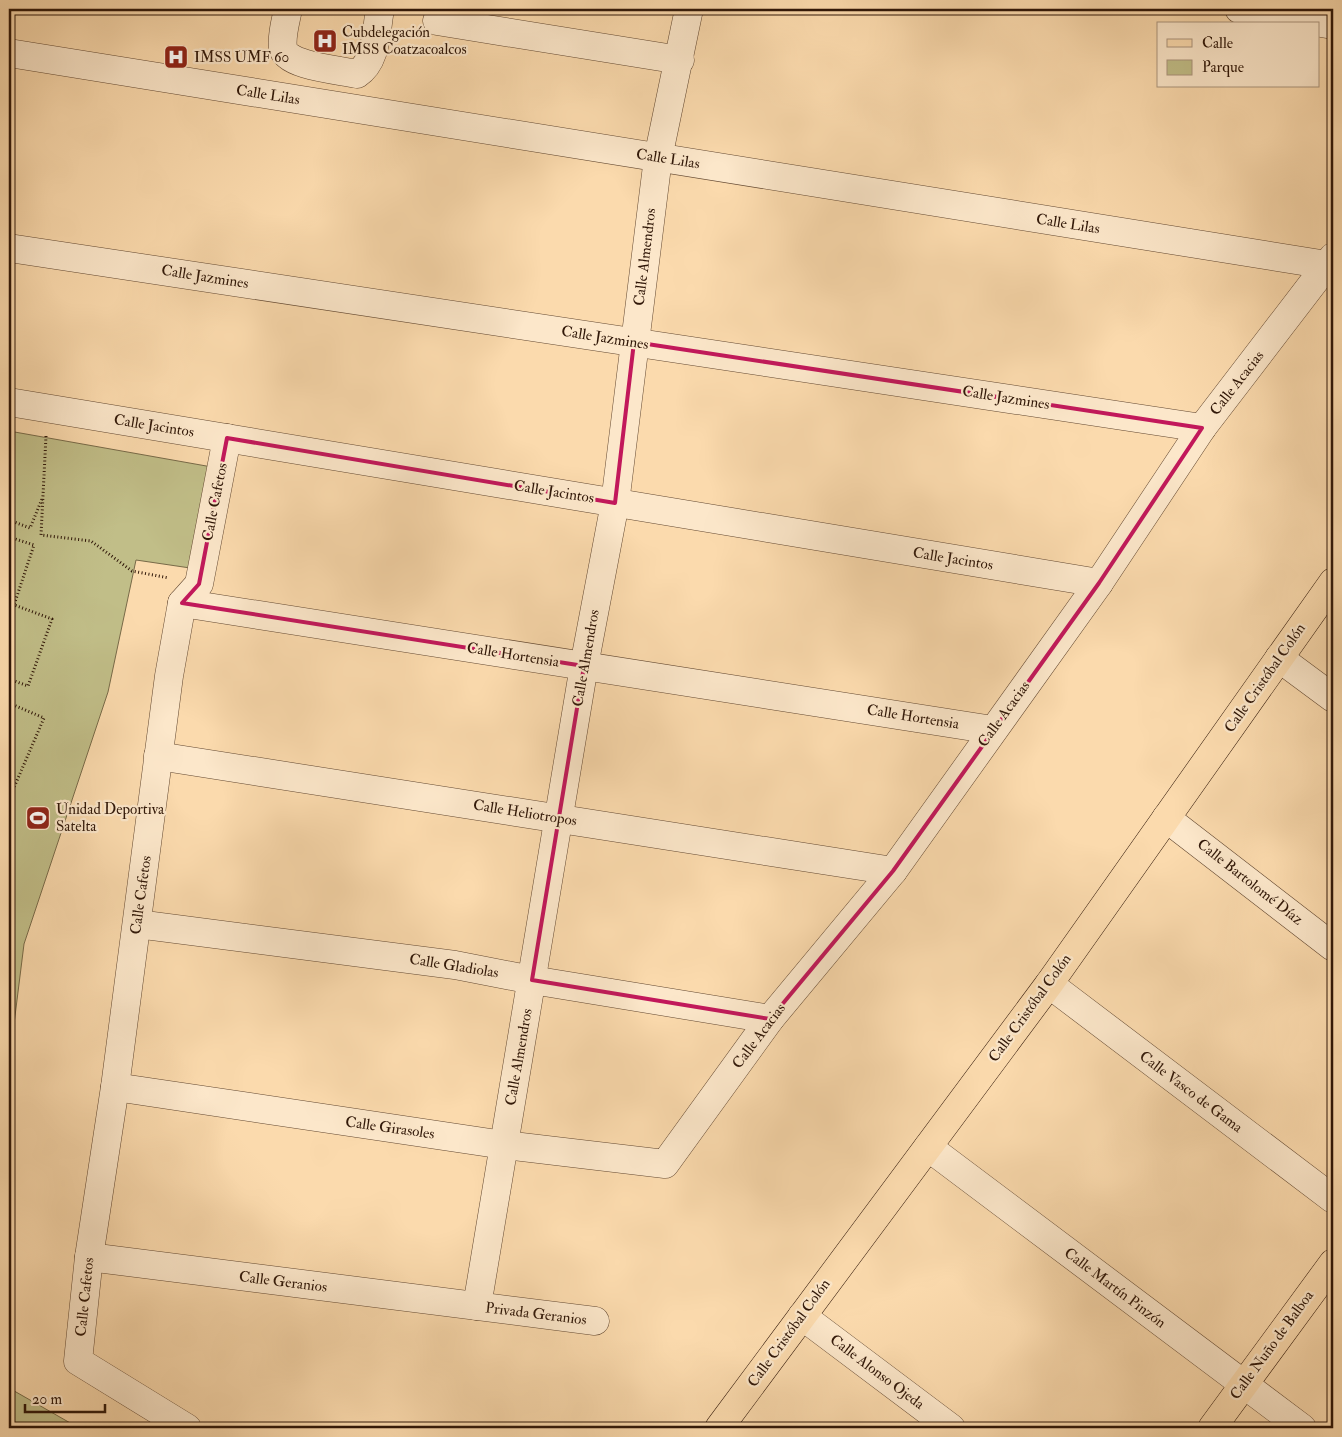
<svg xmlns="http://www.w3.org/2000/svg" width="1342" height="1437" font-family="'IM FELL Double Pica',serif">
  <style>
    .green { fill: #c1be88; stroke: #786a48 }
    .lines { fill: none; stroke-linecap: round; stroke-linejoin: round }
    .minor-casing { stroke: #634831; stroke-width: 29 }
    .major-casing { stroke: #301708; stroke-width: 29 }
    .path { stroke: #301708; stroke-width: 3; stroke-dasharray: 1 2.5; stroke-linecap: butt }
    .minor { stroke: #fce7ca; stroke-width: 28 }
    .major { stroke: #fbdaad; stroke-width: 28 }
    .marked { fill: none; stroke: #c2185b; stroke-width: 4; stroke-linejoin: round }
    .labels { text-anchor: middle; dominant-baseline: central; stroke-width: 4.5; stroke-linejoin: round; paint-order: stroke }
    .poi-label { font-size: 15px; fill: #301708; stroke: #fce7ca; text-anchor: start }
    .street-label { font-size: 15px; fill: #301708; stroke: #fce7ca }
  </style>
  <rect width="100%" height="100%" fill="#fbdaad"/>
  <filter id="stains"><feTurbulence type="fractalNoise" baseFrequency=".004" numOctaves="4"/><feColorMatrix values="0 0 0 0 .2 0 0 0 0 .09 0 0 0 0 .02 0 0 0 .5 -.17"/></filter>
  <radialGradient id="worn" r=".72"><stop offset=".6" stop-color="#630" stop-opacity="0"/><stop offset="1" stop-color="#630" stop-opacity=".3"/></radialGradient>
  <!-- green -->
  <g class="green">
    <path d="M9 431 212 467 197 569 136 560 108 692 24 944 9 1064Z"/>
    <path d="M9 1388 79 1428H9Z"/>
  </g>
  <g class="lines">
    <defs>
      <g id="minor">
        <path d="M288 9C286 20 281 36 283 48 286 66 340 70 357 74 377 61 376 31 380 9"/>
        <path d="M1239 9 1333 25"/>
        <path d="M437 21 680 60"/>
        <path d="M9 53 1327 265"/>
        <path d="M9 248 1202 428"/>
        <path d="M9 402 1099 583"/>
        <path d="M182 603 993 730"/>
        <path d="M1279 658 1333 698"/>
        <path d="M158 756 893 871"/>
        <path d="M1166 818 1333 947"/>
        <path d="M137 924 455 965 532 980 770 1019"/>
        <path d="M1049 984 1333 1199"/>
        <path d="M115 1087 504 1145 665 1164 770 1019 893 871 1099 583 1202 428 1333 257"/>
        <path d="M928 1147 1302 1428"/>
        <path d="M89 1257 595 1321"/>
        <path d="M477 1306 584 666 615 503 658 158 689 9"/>
        <path d="M802 1316 951 1428"/>
        <path d="M187 1428 78 1361 89 1257 115 1087 169 676 182 603 199 584 227 438"/>
      </g>
      <g id="major">
        <path d="M719 1428 1049 984 1333 582"/>
        <path d="M1212 1428 1333 1263"/>
      </g>
    </defs>
    <!-- minor casing -->
    <use href="#minor" class="minor-casing"/>
    <!-- major casing -->
    <use href="#major" class="major-casing"/>
    <!-- path -->
    <g class="path">
      <path d="M46 436 41 535 91 541 132 571 169 578"/>
      <path d="M9 520 30 528 42 499"/>
      <path d="M9 537 34 545 14 605"/>
      <path d="M9 603 52 619 28 686 9 679"/>
      <path d="M9 703 44 718 9 799"/>
    </g>
    <!-- minor -->
    <use href="#minor" class="minor"/>
    <!-- major -->
    <use href="#major" class="major"/>
  </g>
  <!-- marked area -->
  <path class="marked" d="M634 342 1202 428 1099 583 893 871 770 1019 532 980 584 666 182 603 199 584 227 438 615 503Z"/>
  <!-- icons -->
  <defs>
    <symbol id="hospital-square" viewBox="-11 -11 22 22"><rect x="-9" y="-9" width="18" height="18" rx="4" fill="#8f2418" stroke="#fce7ca"/><path d="M-5-5h3v3.5h4V-5h3V5h-3V1.5h-4V5h-3Z" fill="#fff"/></symbol>
    <symbol id="stadium-square" viewBox="-11 -11 22 22"><rect x="-9" y="-9" width="18" height="18" rx="4" fill="#8f2418" stroke="#fce7ca"/><path d="M0-5a6.5 5 0 1 0 0 10a6.5 5 0 1 0 0-10ZM-3.5-1.8h7v3.6h-7Z" fill="#fff"/></symbol>
  </defs>
  <g fill-rule="evenodd">
    <use href="#hospital-square" x="311" y="27" width="28" height="28"/>
    <use href="#hospital-square" x="162" y="43" width="28" height="28"/>
    <use href="#stadium-square" x="24" y="804" width="28" height="28"/>
  </g>
  <g class="labels">
    <!-- poi labels -->
    <g class="poi-label">
      <text x="342" y="32">Cubdelegación<tspan x="342" dy="17">IMSS Coatzacoalcos</tspan></text>
      <text x="194" y="57">IMSS UMF 60</text>
      <text x="56" y="809">Unidad Deportiva<tspan x="56" dy="17">Satelta</tspan></text>
    </g>
    <!-- street labels -->
    <g class="street-label">
      <text transform="translate(268 95) rotate(9)">Calle Lilas</text>
      <text transform="translate(668 159) rotate(9)">Calle Lilas</text>
      <text transform="translate(1068 224) rotate(9)">Calle Lilas</text>
      <text transform="translate(645 257) rotate(-83)">Calle Almendros</text>
      <text transform="translate(205 277) rotate(9)">Calle Jazmines</text>
      <text transform="translate(605 338) rotate(9)">Calle Jazmines</text>
      <text transform="translate(1237 383) rotate(-52)">Calle Acacias</text>
      <text transform="translate(1006 398) rotate(9)">Calle Jazmines</text>
      <text transform="translate(154 426) rotate(9)">Calle Jacintos</text>
      <text transform="translate(554 492) rotate(9)">Calle Jacintos</text>
      <text transform="translate(215 502) rotate(-79)">Calle Cafetos</text>
      <text transform="translate(953 559) rotate(9)">Calle Jacintos</text>
      <text transform="translate(513 655) rotate(9)">Calle Hortensia</text>
      <text transform="translate(586 658) rotate(-80)">Calle Almendros</text>
      <text transform="translate(1265 678) rotate(-55)">Calle Cristóbal Colón</text>
      <text transform="translate(1004 714) rotate(-54)">Calle Acacias</text>
      <text transform="translate(913 717) rotate(9)">Calle Hortensia</text>
      <text transform="translate(525 813) rotate(9)">Calle Heliotropos</text>
      <text transform="translate(1250 882) rotate(38)">Calle Bartolomé Díaz</text>
      <text transform="translate(141 895) rotate(-82)">Calle Cafetos</text>
      <text transform="translate(454 966) rotate(9)">Calle Gladiolas</text>
      <text transform="translate(1030 1008) rotate(-54)">Calle Cristóbal Colón</text>
      <text transform="translate(759 1036) rotate(-53)">Calle Acacias</text>
      <text transform="translate(519 1057) rotate(-80)">Calle Almendros</text>
      <text transform="translate(1191 1092) rotate(37)">Calle Vasco de Gama</text>
      <text transform="translate(390 1128) rotate(8)">Calle Girasoles</text>
      <text transform="translate(283 1282) rotate(7)">Calle Geranios</text>
      <text transform="translate(1115 1288) rotate(37)">Calle Martín Pinzón</text>
      <text transform="translate(85 1297) rotate(-84)">Calle Cafetos</text>
      <text transform="translate(536 1314) rotate(7)">Privada Geranios</text>
      <text transform="translate(789 1333) rotate(-54)">Calle Cristóbal Colón</text>
      <text transform="translate(1272 1345) rotate(-54)">Calle Nuño de Balboa</text>
      <text transform="translate(877 1372) rotate(37)">Calle Alonso Ojeda</text>
    </g>
  </g>
  <!-- margin -->
  <rect width="1342" height="1437" fill="none" stroke="#fbdaad" stroke-width="30"/>
  <rect x="10" y="10" width="1322" height="1417" fill="none" stroke="#301708" stroke-width="2.5"/>
  <rect x="15" y="15" width="1312" height="1407" fill="none" stroke="#301708"/>
  <!-- legend -->
  <rect x="1157" y="22" width="162" height="65" fill="#fce7ca" stroke="#aa947c"/>
  <rect x="1167" y="39" width="25" height="8" fill="#fbdaad" stroke="#aa947c"/>
  <text x="1202" y="48" font-size="15" fill="#301708">Calle</text>
  <rect x="1167" y="60" width="25" height="15" fill="#c1be88" stroke="#aa947c"/>
  <text x="1202" y="72" font-size="15" fill="#301708">Parque</text>
  <!-- scale -->
  <path d="M25 1404v8h80v-8" fill="none" stroke="#301708" stroke-width="2.5"/>
  <text x="32" y="1404" font-size="15" fill="#301708" stroke="#fce7ca" stroke-width="4" paint-order="stroke">20 m</text>
  <rect width="100%" height="100%" filter="url(#stains)"/>
  <rect width="100%" height="100%" fill="url(#worn)"/>
</svg>
